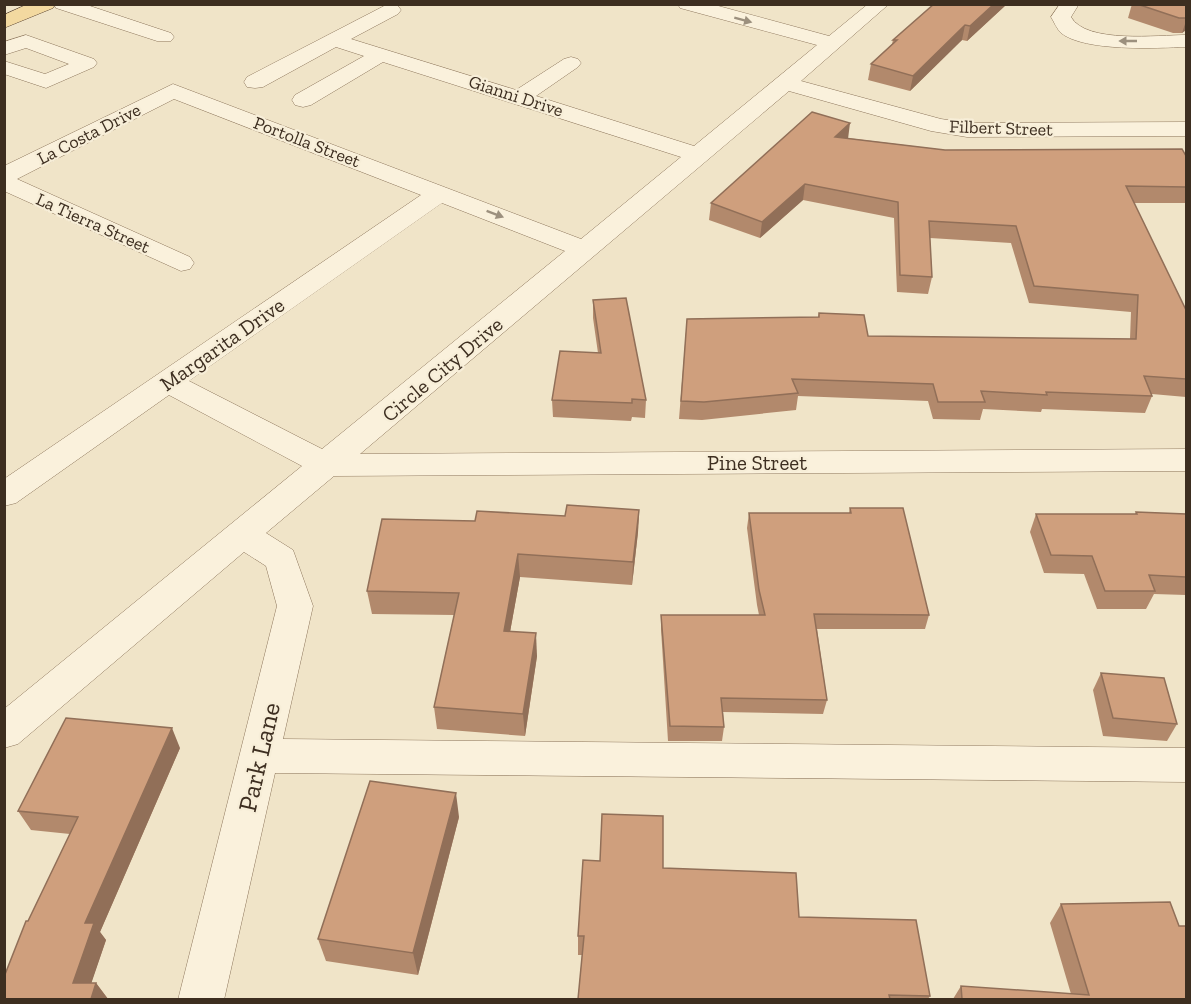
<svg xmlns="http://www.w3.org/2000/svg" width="1191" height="1004" font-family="'Zilla Slab',serif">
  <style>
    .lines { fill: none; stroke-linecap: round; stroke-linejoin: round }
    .minor-casing { stroke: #8d765c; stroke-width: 1 }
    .major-casing { stroke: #5b4430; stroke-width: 1 }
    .minor { fill: #faf1dc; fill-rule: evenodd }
    .major { fill: #f3d9a0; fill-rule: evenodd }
    .wall { fill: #b2896c }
    .shaded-wall { fill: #916f58 }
    .building { fill: #cf9f7d; stroke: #916f58; stroke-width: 1.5 }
    .oneway { fill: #9c907e }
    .labels { text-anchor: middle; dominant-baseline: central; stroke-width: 4.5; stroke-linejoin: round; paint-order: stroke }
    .far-street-label { font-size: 18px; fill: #3d2e20; stroke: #f7eed8 }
    .street-label { font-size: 21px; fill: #3d2e20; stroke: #f7eed8 }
    .near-street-label { font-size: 26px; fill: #3d2e20; stroke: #f7eed8 }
  </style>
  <rect width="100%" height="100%" fill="#f0e4c8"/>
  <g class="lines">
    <defs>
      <g id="minor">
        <path d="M54 4H84L171 33 174 37 171 41H157L56 8Z"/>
        <path d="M392 4 398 6 401 10 398 14 351 39 516 90 564 59 571 57 578 59 581 63 578 67 536 96 694 146 817 45 680 8 678 4H711L829 36 868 4H889L801 81 941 119 967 123 1186 122V136L967 137 931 131 789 91 360 454 1186 449V471L334 476 266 533 293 550 313 606 283 739 1186 748V782L275 773 224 1000H178L277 606 266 566 244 552 18 744 4 748V709L302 466 169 395 16 503 4 506V479L421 195 174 99 17 179 190 257 194 263 190 269 181 271 4 191V166L173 84 581 239 681 157 383 62 311 105 303 107 295 105 292 100 295 95 364 56 336 47 263 87 255 88 247 87 244 82 247 77 384 6ZM442 203 565 251 322 449 189 381Z"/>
        <path d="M1060 4H1079L1071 17C1086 44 1159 35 1186 35V47C1157 48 1085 52 1061 33 1057 29 1054 22 1051 17Z"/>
        <path d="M26 35 94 59 97 63 94 67 46 88 4 74V61L45 74 69 64 26 48 4 55V42Z"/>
      </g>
      <path id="major" d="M28 4H55L53 8 4 28V15Z"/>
    </defs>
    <!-- minor casing -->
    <use href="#minor" class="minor-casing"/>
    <!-- major casing -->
    <use href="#major" class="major-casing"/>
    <!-- minor -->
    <use href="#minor" class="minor"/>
    <!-- major -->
    <use href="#major" class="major"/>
  </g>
  <!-- wall -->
  <g class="wall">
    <path d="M1007 4 967 41 962 40 910 91 868 80 871 64 892 44 893 40Z"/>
    <path d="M1132 4H1186V30L1182 33H1173L1128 18Z"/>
    <path d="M848 138 945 150 1186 156V203H1134L1186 310V397L1152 394V396L1145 413 1042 409 1041 412 983 409 980 420 933 419 928 401 798 396 796 410 702 420 679 419 687 319 818 317 819 313 868 336 1130 339 1131 312 1029 303 1011 243 930 238 932 277 928 294 897 292 894 218 803 200 760 238 709 220 711 203Z"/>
    <path d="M593 300 646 400 645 418 632 417 631 421 553 417 552 400 598 353 593 318Z"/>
    <path d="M850 508 929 615 925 629H817L827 700 823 714 723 712 724 727 722 741H668L661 629V615H759L757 605 747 528 749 513H849Z"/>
    <path d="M639 510 638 532 632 585 520 577 510 632 537 656 525 736 437 729 434 707 454 615 372 614 367 591 475 521 565 516Z"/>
    <path d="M1136 512 1186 514V595L1154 594 1146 609H1097L1084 574 1044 573 1030 532 1036 514H1135Z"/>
    <path d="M1101 673 1177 724 1167 741 1103 736 1093 690Z"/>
    <path d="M180 748 100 932 106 940 91 983H96L108 999H4L70 834 31 830 18 811Z"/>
    <path d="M459 817 418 975 326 961 318 939Z"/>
    <path d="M663 868 799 917 930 996 928 999H578L582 955H578V936Z"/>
    <path d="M1061 904 1179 926 1186 999H953L961 986 1071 994 1050 923Z"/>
  </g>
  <!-- shaded-wall -->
  <g class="shaded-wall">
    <path d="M994 4H1007L967 41 970 26Z"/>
    <path d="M1186 21V30L1182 33Z"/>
    <path d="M965 25 962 40 910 91 913 76Z"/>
    <path d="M850 123 848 139 835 137Z"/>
    <path d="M805 184 803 200 760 238 762 222Z"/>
    <path d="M639 510 638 532 632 585 633 562Z"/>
    <path d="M518 554 520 577 506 654 504 631Z"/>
    <path d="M536 633 537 656 525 736 523 714Z"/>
    <path d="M172 728 180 748 100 932 106 940 86 999 73 983 85 923Z"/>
    <path d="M456 793 459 817 418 975 413 953Z"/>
    <path d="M96 983 108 999H91Z"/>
  </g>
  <!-- building -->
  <g class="building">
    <path d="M934 4H994L970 26 965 25 913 76 871 64 897 40H893Z"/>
    <path d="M1137 4H1186V18H1179Z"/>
    <path d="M812 112 850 123 835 137 945 150 1182 149 1186 156V187L1126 186 1186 310V379L1144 376 1152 396 1046 392 1047 395 981 391 985 402H938L933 384 792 379 798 393 704 402 681 401 687 319 819 317V313L864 315 868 336 1136 339 1138 295 1034 286 1016 226 929 221 932 277 900 275 898 202 805 184 762 222 711 203Z"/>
    <path d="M626 298 646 400 632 399V403L552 400 560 351 601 353 593 300Z"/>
    <path d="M567 505 639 510 633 562 518 554 504 631 536 633 523 714 434 707 459 593 367 591 382 519 475 521 477 511 565 516Z"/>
    <path d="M850 508H903L929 615 814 614 827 700 721 698 724 727 670 726 661 615H765L759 590 749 513H851Z"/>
    <path d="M1136 512 1186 514V577L1149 575 1155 591H1105L1092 556 1051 555 1036 514H1137Z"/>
    <path d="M1101 673 1164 678 1177 724 1113 718Z"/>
    <path d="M66 718 172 728 85 923H94L73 983H96L91 999H4V977L26 921H28L78 817 18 811Z"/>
    <path d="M370 781 456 793 413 953 318 939Z"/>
    <path d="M602 814 663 816V868L796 873 799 917 916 920 930 996 889 995 890 999H578L584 936H578L583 860 600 861Z"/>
    <path d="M1170 902 1179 926H1186V999H962L961 986 1089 995 1061 904Z"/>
  </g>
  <!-- one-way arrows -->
  <defs><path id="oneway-solid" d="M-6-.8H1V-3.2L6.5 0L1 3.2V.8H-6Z" transform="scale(1.5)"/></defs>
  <g class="oneway">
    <use href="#oneway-solid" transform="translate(743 20) rotate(15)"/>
    <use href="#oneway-solid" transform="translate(1128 41) rotate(180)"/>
    <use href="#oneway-solid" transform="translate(495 214) rotate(21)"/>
  </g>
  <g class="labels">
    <!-- far-street labels -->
    <g class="far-street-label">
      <text transform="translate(516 96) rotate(18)">Gianni Drive</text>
      <text transform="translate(1001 128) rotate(2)">Filbert Street</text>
      <text transform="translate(89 134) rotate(-27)">La Costa Drive</text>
      <text transform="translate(307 142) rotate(21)">Portolla Street</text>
      <text transform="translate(93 223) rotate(24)">La Tierra Street</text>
    </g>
    <!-- street labels -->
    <g class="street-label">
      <text transform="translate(222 344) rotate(-35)">Margarita Drive</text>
      <text transform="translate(442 369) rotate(-40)">Circle City Drive</text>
      <text x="757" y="462">Pine Street</text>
    </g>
    <!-- near-street labels -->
    <g class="near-street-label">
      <text transform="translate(259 757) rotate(-77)">Park Lane</text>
    </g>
  </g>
  <!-- border -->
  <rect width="1191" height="1004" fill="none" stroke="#3d2e20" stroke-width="12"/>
</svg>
